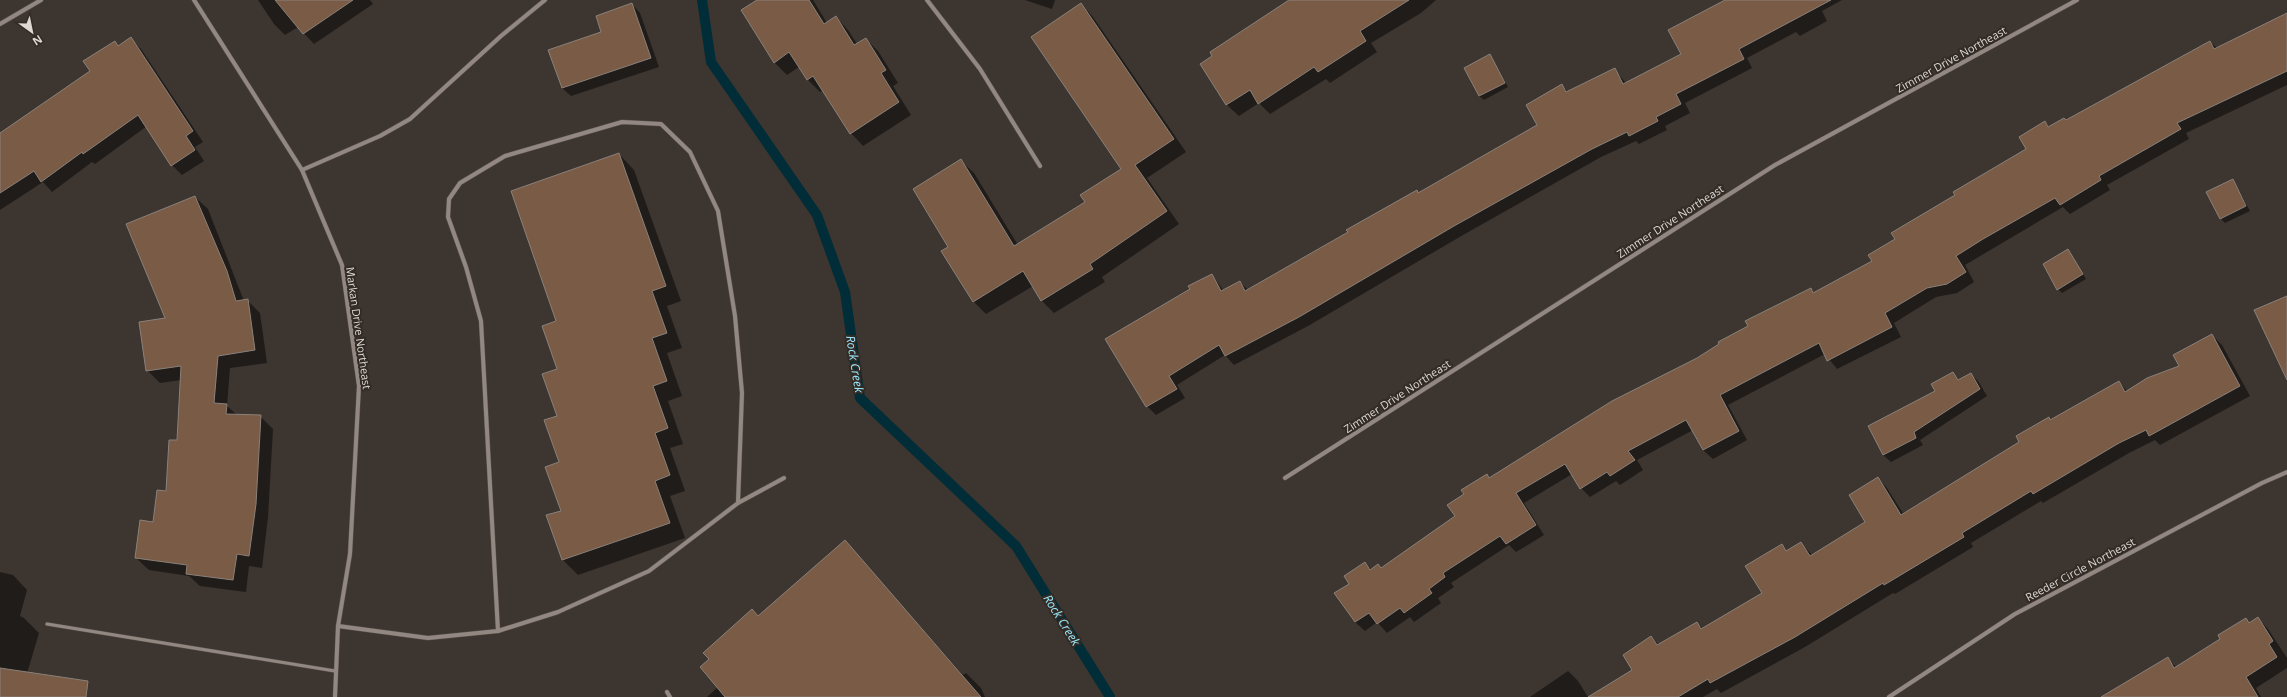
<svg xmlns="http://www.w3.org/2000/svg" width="2287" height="697" font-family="'Open Sans',sans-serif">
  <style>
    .shadow { fill: #0007 }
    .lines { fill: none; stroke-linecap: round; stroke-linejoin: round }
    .stream { stroke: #002d37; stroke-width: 10 }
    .building { fill: #795b46; stroke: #8a817a }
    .lane-casing { stroke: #58514c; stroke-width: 4 }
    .street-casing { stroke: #58514c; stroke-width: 5 }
    .lane { stroke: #928881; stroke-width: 3 }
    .street { stroke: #928881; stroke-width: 4 }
    .labels { text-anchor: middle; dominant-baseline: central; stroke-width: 4; stroke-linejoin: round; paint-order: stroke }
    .street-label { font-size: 11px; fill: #ded8d5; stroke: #332b25 }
    .water-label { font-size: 12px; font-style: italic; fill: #9deaff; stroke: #332b25 }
  </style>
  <rect width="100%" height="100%" fill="#3d352f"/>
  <!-- shadow -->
  <g class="shadow">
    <path d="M258 0H370L373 4 314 44 298 27 285 35 274 24Z"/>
    <path d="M759 0H813L827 23 836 17 848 30 857 44 866 39 878 51 898 83 893 86 911 115 863 146 851 133 824 90 820 92 808 80 799 67 787 75 774 62Z"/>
    <path d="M1025 0H1055L1052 9Z"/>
    <path d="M1289 0H1436L1421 13 1371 43 1377 52 1330 83 1326 79 1270 114 1259 103 1239 116 1227 105 1201 64Z"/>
    <path d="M1727 0H1842L1822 11 1827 21 1800 36 1796 32 1747 58 1752 68 1685 103 1690 113 1665 126 1667 130 1639 144 1636 141 1601 157 1463 235 1308 326 1234 365 1225 355 1177 385 1185 398 1156 415 1147 406 1191 289 1212 275 1224 291 1240 282 1248 290 1417 191 1419 194 1539 126 1562 85 1568 92 1614 69 1626 83 1682 55Z"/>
    <path d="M632 4 640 13 659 67 571 96 562 88 603 32Z"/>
    <path d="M1081 4 1093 17 1186 152 1147 178 1179 224 1102 277 1105 282 1054 313 1042 301 1033 286 986 314 973 301 949 247 961 161 974 173 1018 245 1086 202 1122 169Z"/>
    <path d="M2287 14V85L2186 133 2189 139 2107 185 2110 190 2070 214 2063 207 1965 265 1974 282 1957 293 1936 297 1894 323 1901 337 1837 369 1825 354 1728 405 1747 440 1713 459 1703 450 1693 430 1637 460 1643 470 1620 485 1616 481 1590 497 1581 488 1572 474 1524 503 1544 535 1516 552 1509 545 1451 583 1454 587 1438 598 1441 603 1414 622 1410 617 1387 633 1377 622 1365 631 1355 622 1336 593 1350 584 1365 563 1372 570 1381 569 1456 517 1465 494 1487 476 1490 479 1698 359 1811 289 1814 293 1873 262 1896 239 1956 195 2028 150 2045 122 2050 128 2066 121 2210 42 2217 48Z"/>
    <path d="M131 39 141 49 203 142 195 147 204 161 182 175 172 165 147 126 95 164 92 162 52 192 43 182 0 210V135L91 71 115 42 119 46Z"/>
    <path d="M1490 55 1508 87 1484 100 1479 96Z"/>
    <path d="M619 154 634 170 681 301 667 306 682 348 667 353 682 396 668 401 683 444 670 448 685 491 670 496 685 538 578 575 563 560 548 516 562 511 558 417V321Z"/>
    <path d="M2233 180 2250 211 2225 223 2221 219 2208 193Z"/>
    <path d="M195 197 208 209 244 301 247 300 260 313 267 363 230 368 227 406 237 415 260 416 273 429 268 517 262 568 249 566 246 592 200 586 189 576 149 570 136 558 167 492 178 441 181 380 160 383 147 370 166 319Z"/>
    <path d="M2068 251 2086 279 2062 293 2058 289Z"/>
    <path d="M2212 335 2222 345 2250 396 2160 445 2155 440 2129 453 2043 503 2041 501 1971 543 1973 547 1895 594 1893 593 1805 647 1721 693 1717 689 1703 697H1590L1633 670 1651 637 1659 645 1697 623 1703 629 1763 594 1781 545 1787 551 1801 543 1813 556 1867 522 1878 478 1887 488 1904 515 2020 442 2049 418 2051 421 2119 382 2127 391 2180 366Z"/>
    <path d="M1953 373 1959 380 1971 374 1978 381 1987 396 1920 440 1923 445 1891 462 1883 455Z"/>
    <path d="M845 541 963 675 966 673 981 688 985 697H707L718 687 711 659 752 610 759 617Z"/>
    <path d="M0 572 13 575 27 590 20 616 24 618 39 633 23 687 0 680Z"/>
    <path d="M2258 618 2268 629 2287 658V668L2256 688 2261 697H2104L2168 659 2177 668Z"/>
    <path d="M1568 671 1578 681 1588 697H1530Z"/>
  </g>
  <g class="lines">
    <!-- stream -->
    <path class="stream" d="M702 0 711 62 817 215 845 292 860 398 1016 546 1110 697"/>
  </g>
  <!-- building -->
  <g class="building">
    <path d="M275 0H353L303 34Z"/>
    <path d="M757 0H809L824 24 836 16 854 45 866 38 886 70 881 73 899 102 850 134 813 76 807 80 789 52 774 63 741 10Z"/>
    <path d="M1289 0H1409L1360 31 1366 41 1318 72 1314 67 1258 104 1250 90 1226 105 1200 64 1212 56 1210 52Z"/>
    <path d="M1725 0H1831L1739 49 1744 59 1676 94 1681 104 1656 117 1658 121 1629 136 1627 132 1592 149 1454 226 1299 317 1225 356 1219 345 1169 376 1177 389 1146 407 1105 339 1190 289 1188 286 1212 274 1221 291 1240 281 1245 291 1348 232 1346 230 1417 190 1418 193 1537 125 1526 105 1562 84 1566 92 1615 68 1623 84 1681 54 1668 30Z"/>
    <path d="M632 3 651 58 562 88 548 50 601 32 596 16Z"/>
    <path d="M1081 3 1174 139 1135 165 1167 211 1090 264 1093 269 1041 301 1023 271 973 302 941 251 948 247 913 189 961 159 1014 246 1085 202 1080 195 1121 169 1031 37Z"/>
    <path d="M2287 13V71L2177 123 2181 129 2099 176 2101 180 2060 205 2055 198 1983 239 1956 256 1966 272 1947 284 1927 288 1885 313 1892 327 1827 361 1819 343 1720 395 1739 431 1703 450 1686 420 1628 451 1635 460 1610 476 1607 472 1580 489 1565 464 1516 493 1536 525 1506 544 1500 536 1443 573 1445 577 1429 589 1432 593 1404 613 1400 608 1377 624 1369 613 1355 622 1334 593 1349 584 1344 576 1365 562 1370 570 1378 564 1381 568 1455 516 1447 505 1464 494 1461 490 1487 474 1489 478 1612 401 1697 358 1719 344 1718 342 1748 326 1745 321 1811 288 1813 293 1872 261 1868 255 1895 239 1891 233 1955 195 1953 192 2026 149 2019 137 2045 121 2048 127 2064 118 2066 120 2210 41 2214 49Z"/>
    <path d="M131 37 193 131 186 136 195 150 171 166 138 115 83 154 82 152 41 182 34 171 0 193V133L90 71 83 61 115 41 118 46Z"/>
    <path d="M1490 54 1505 83 1479 96 1464 68Z"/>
    <path d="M619 153 666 286 652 291 667 333 652 338 667 381 653 386 668 428 655 433 670 475 655 481 670 523 562 560 546 515 561 511 545 467 559 462 544 420 557 416 542 374 557 369 542 326 556 321 511 191Z"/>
    <path d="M2233 179 2246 206 2220 219 2206 192Z"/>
    <path d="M195 196 227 271 236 301 248 299 255 350 218 356 214 403 227 404 226 414 261 415 256 504 249 556 237 554 233 580 186 574 187 565 135 558 140 520 153 522 157 490 166 491 169 440H177L181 366 146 371 139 322 165 318 126 224Z"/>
    <path d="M2068 249 2083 274 2057 290 2043 264Z"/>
    <path d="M2287 296V380L2254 310Z"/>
    <path d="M2212 334 2240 386 2149 436 2146 430 2119 443 2033 494 2031 491 1962 533 1964 537 1884 585 1883 583 1795 637 1710 683 1708 679 1678 697H1588L1632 670 1623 655 1651 636 1657 645 1697 622 1701 629 1762 593 1745 566 1782 544 1786 551 1801 542 1810 556 1865 522 1849 495 1878 477 1901 515 2019 442 2016 436 2049 417 2050 420 2119 381 2125 392 2147 378 2179 366 2173 355Z"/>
    <path d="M1953 372 1958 380 1971 373 1980 389 1914 432 1916 438 1883 455 1868 426 1935 391 1931 384Z"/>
    <path d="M845 540 981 697H725L700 667 709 659 703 653 752 609 758 616Z"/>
    <path d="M2258 617 2273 641 2269 644 2277 657 2246 677 2258 697H2101L2168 657 2174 668 2220 639 2218 635 2246 618 2249 623Z"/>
    <path d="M0 668 88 681 86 697H0Z"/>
  </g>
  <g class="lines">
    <defs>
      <path id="lane" d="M47 624 335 671"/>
      <g id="street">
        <path d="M194 0 302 170 342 265 359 386 350 554 338 626 335 697"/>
        <path d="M927 0 980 69 1040 166"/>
        <path d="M0 24 41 0"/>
        <path d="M302 170 380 136 410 119 501 36 545 0"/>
        <path d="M1285 478 1775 165 2077 0"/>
        <path d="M338 626 428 638 498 631 558 612 649 571 738 503 784 478"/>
        <path d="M498 631 481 321 466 267 448 217 449 199 460 183 505 156 622 122 661 124 690 152 718 211 735 316 742 393 738 503"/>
        <path d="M667 692 670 697"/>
        <path d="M1889 697 2015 614 2262 483 2287 472"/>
      </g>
    </defs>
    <!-- lane casing -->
    <use href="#lane" class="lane-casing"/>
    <!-- street casing -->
    <use href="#street" class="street-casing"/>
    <!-- lane -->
    <use href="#lane" class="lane"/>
    <!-- street -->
    <use href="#street" class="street"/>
  </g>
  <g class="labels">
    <!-- street labels -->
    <g class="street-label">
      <text transform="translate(1951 59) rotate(-29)">Zimmer Drive Northeast</text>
      <text transform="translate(1670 221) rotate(-33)">Zimmer Drive Northeast</text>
      <text transform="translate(359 328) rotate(82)">Markan Drive Northeast</text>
      <text transform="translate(1397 396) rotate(-33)">Zimmer Drive Northeast</text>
      <text transform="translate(2080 569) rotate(-28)">Reeder Circle Northeast</text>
    </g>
    <!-- water labels -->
    <g class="water-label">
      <text transform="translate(855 364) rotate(81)">Rock Creek</text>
      <text transform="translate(1062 620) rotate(58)">Rock Creek</text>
    </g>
  </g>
  <!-- north arrow -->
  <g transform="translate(32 32) rotate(147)" stroke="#332b25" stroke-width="3" paint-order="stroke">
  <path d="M0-3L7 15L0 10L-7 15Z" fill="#ded8d5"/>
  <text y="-6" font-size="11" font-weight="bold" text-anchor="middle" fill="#ded8d5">N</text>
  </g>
</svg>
